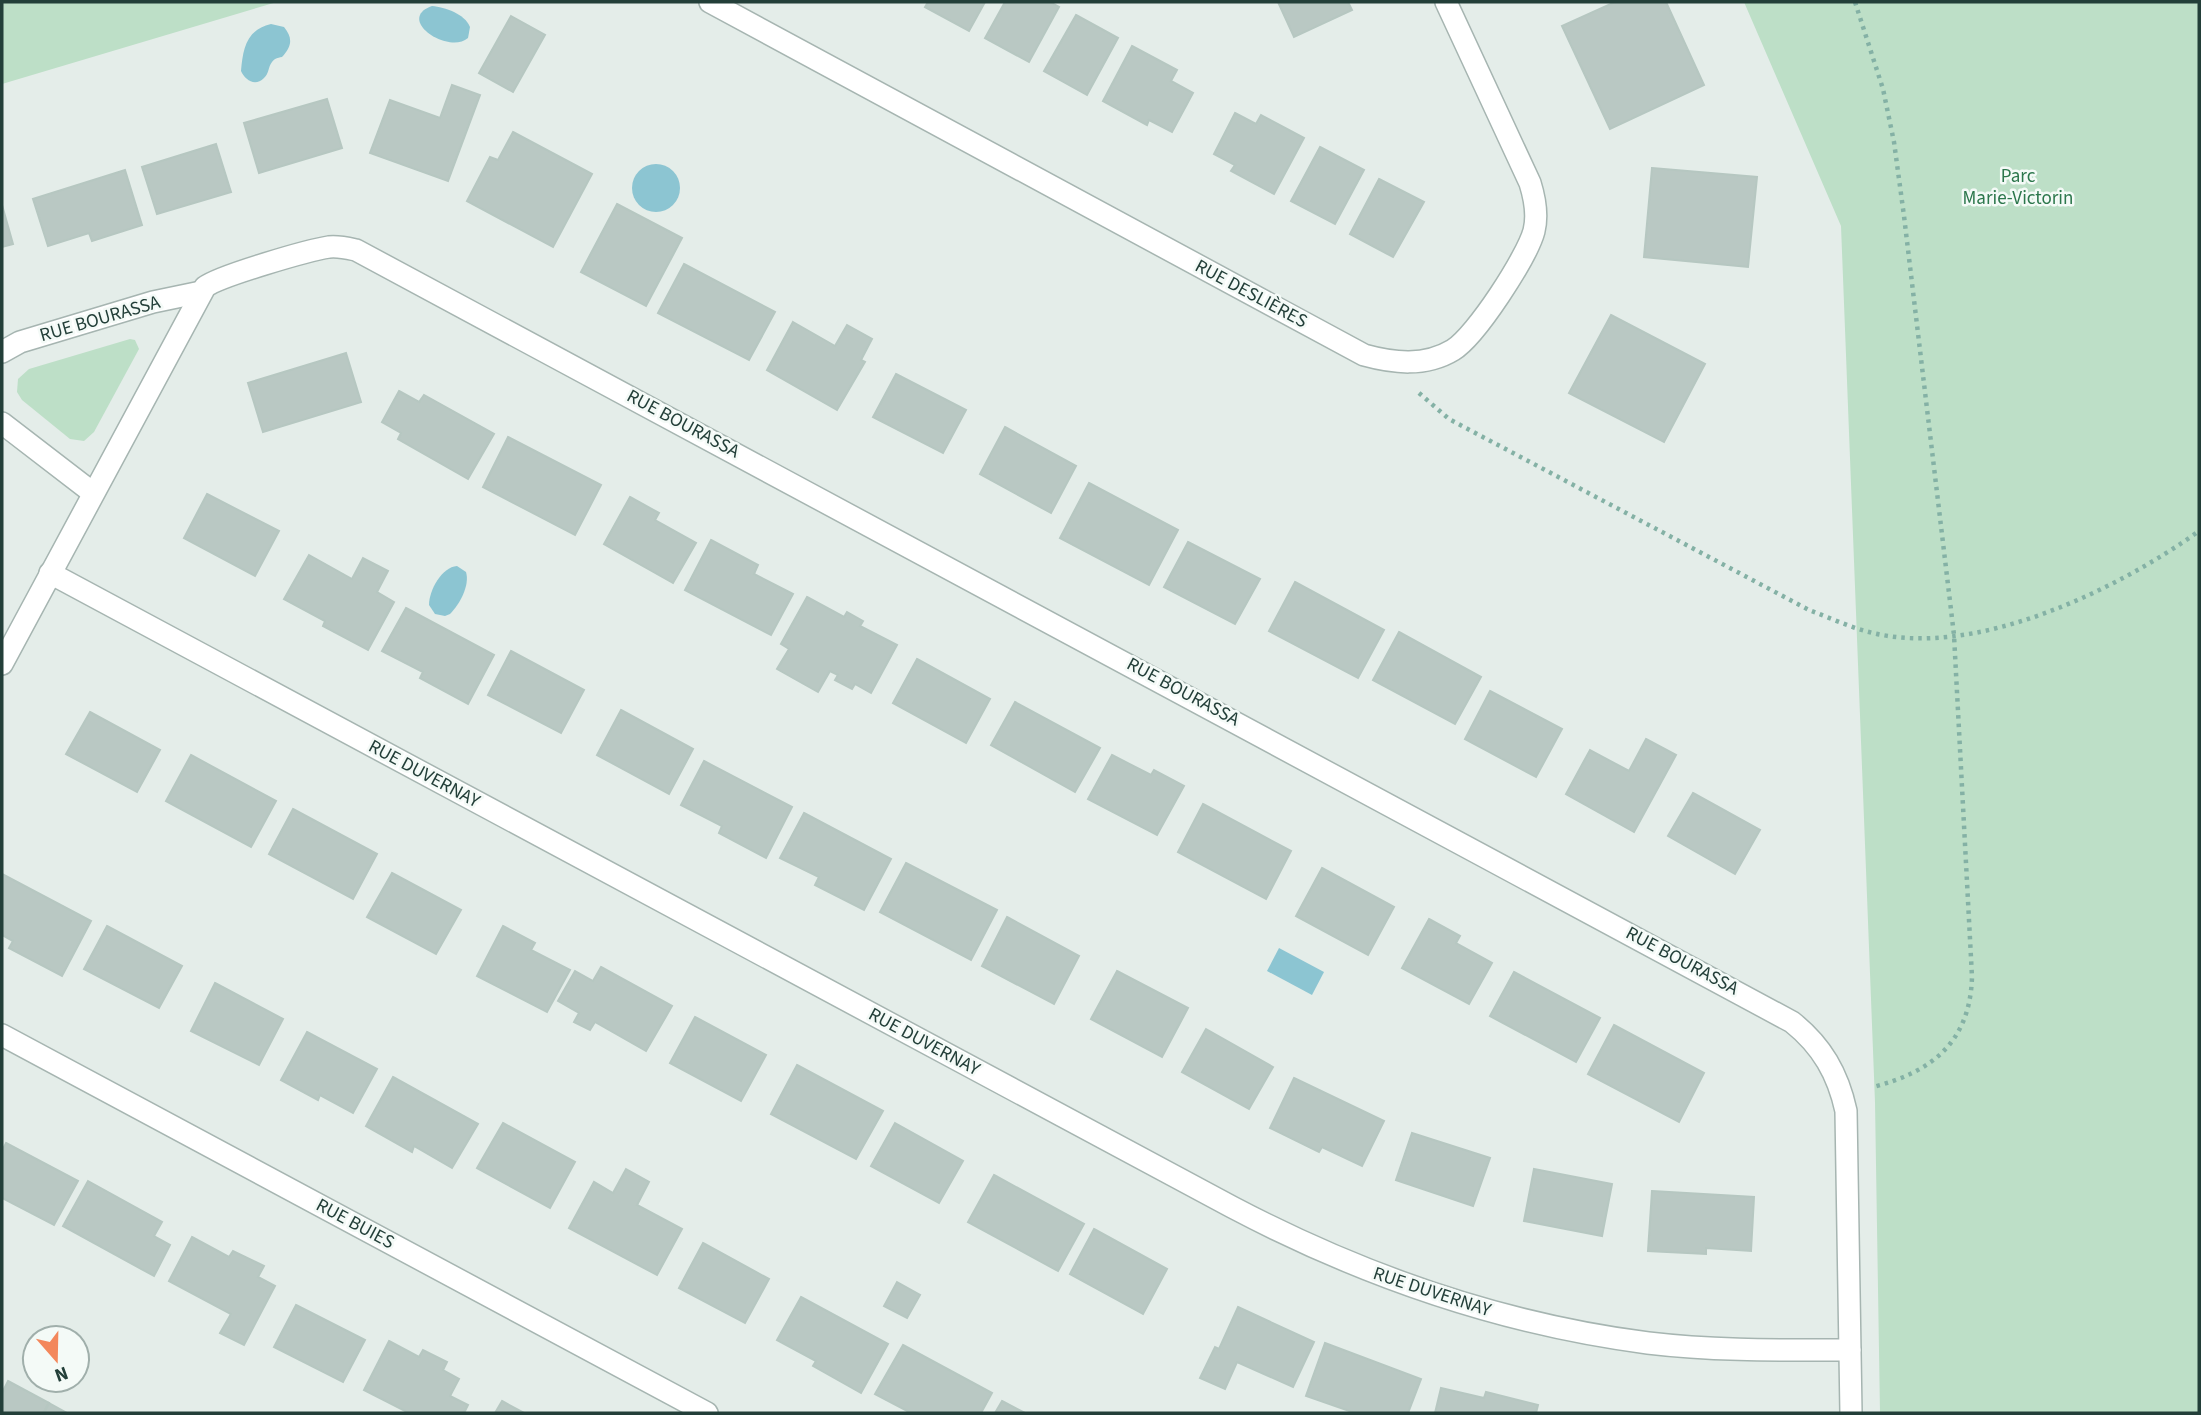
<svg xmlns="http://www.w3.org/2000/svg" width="2201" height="1415" font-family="'Source Sans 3',sans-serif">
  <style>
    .green { fill: #bddfc7 }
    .water { fill: #8cc5d2 }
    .building { fill: #b9c8c3; stroke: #b6c7c1; stroke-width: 2 }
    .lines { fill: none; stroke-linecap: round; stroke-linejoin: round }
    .minor-casing { stroke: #a6b5b1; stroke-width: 24 }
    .path { stroke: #84b1a5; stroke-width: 4.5; stroke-dasharray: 3.5 5; stroke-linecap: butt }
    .minor { stroke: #fff; stroke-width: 21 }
    .labels { text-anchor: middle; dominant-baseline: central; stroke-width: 5; stroke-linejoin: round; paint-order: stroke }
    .park-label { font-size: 19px; fill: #2c774c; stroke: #f4faf7 }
    .street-label { font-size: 19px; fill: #233f39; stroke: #f4faf7 }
  </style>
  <rect width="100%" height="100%" fill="#e4ede9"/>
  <!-- green -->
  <g class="green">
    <path d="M2 2H277L2 84Z"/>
    <path d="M1744 2H2199V1413H1880L1875 1102 1841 226Z"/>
    <path d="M130 339 135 340 139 349 94 432 84 441 70 439 22 400 17 392 18 379 29 369Z"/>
  </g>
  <!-- water -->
  <g class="water">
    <path d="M432 6C445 7 465 14 470 27L468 38C448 55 395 19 432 6Z"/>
    <path d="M271 24 284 27C293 38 292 46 282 57 277 58 275 58 272 62 268 67 269 74 264 78 255 87 245 80 241 71 243 49 246 30 271 24Z"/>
    <circle cx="656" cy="188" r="24"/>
    <path d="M457 566 466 572C470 585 460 604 450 614L445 616 435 614 429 605C429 590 442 567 457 566Z"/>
    <path d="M1279 948 1324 972 1312 995 1267 971Z"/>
  </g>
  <!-- building -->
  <g class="building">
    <path d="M928 2H985L969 31 925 7Z"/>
    <path d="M1005 2H1050L1059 7 1029 62 985 38Z"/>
    <path d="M1278 2H1348L1352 10 1294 37Z"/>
    <path d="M1615 2H1666L1704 85 1610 129 1562 26Z"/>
    <path d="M1076 15 1118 38 1087 95 1044 71Z"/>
    <path d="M511 16 545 35 513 92 479 73Z"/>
    <path d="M1132 46 1177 70 1171 81 1193 93 1172 132 1149 120 1147 125 1103 101Z"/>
    <path d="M452 85 480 95 448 181 370 153 390 100 440 118Z"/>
    <path d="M327 99 342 148 259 173 244 123Z"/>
    <path d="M1235 113 1256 124 1261 115 1304 138 1274 194 1231 171 1235 165 1214 154Z"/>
    <path d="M513 132 592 174 553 247 467 201 490 157 498 160Z"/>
    <path d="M216 144 231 192 157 214 142 167Z"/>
    <path d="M1320 147 1364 170 1335 224 1291 201Z"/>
    <path d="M1652 168 1757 177 1748 267 1644 257Z"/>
    <path d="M125 170 142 225 92 241 89 233 48 246 33 199Z"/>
    <path d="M1379 179 1424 202 1393 257 1350 234Z"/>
    <path d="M617 204 682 238 646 306 581 272Z"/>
    <path d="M2 205 13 244 2 247Z"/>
    <path d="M684 264 775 312 749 360 658 313Z"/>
    <path d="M1611 315 1705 364 1664 442 1569 393Z"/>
    <path d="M793 322 835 346 847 325 872 339 861 360 865 362 837 410 767 370Z"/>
    <path d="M346 353 361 402 263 432 248 383Z"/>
    <path d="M896 374 966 410 943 453 873 417Z"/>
    <path d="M399 391 419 402 424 395 494 434 468 479 398 439 401 433 382 422Z"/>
    <path d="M1005 427 1076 466 1051 513 980 474Z"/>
    <path d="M508 437 601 485 575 535 483 487Z"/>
    <path d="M1089 483 1178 530 1149 585 1060 538Z"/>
    <path d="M207 494 279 531 255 576 184 538Z"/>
    <path d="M630 497 659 513 655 520 696 543 673 583 604 544Z"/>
    <path d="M711 540 758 565 754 574 793 594 771 635 685 590Z"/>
    <path d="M1188 542 1260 579 1235 624 1164 587Z"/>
    <path d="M309 555 352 579 363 558 388 571 377 592 394 602 368 650 323 626 325 621 284 599Z"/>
    <path d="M1295 582 1384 630 1358 678 1269 631Z"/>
    <path d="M807 597 844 617 847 612 863 621 860 626 897 645 871 693 855 684 852 689 835 680 838 675 830 671 818 692 777 669 789 649 781 644Z"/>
    <path d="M406 608 494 655 468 704 420 678 423 672 382 651Z"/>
    <path d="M1399 632 1481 677 1455 724 1373 680Z"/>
    <path d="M511 651 584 690 561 733 488 695Z"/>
    <path d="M917 659 990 699 966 743 893 703Z"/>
    <path d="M1490 691 1562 729 1536 777 1465 739Z"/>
    <path d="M1015 702 1100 748 1075 792 991 745Z"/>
    <path d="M621 710 693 749 669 794 597 755Z"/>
    <path d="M90 712 160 750 137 792 66 754Z"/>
    <path d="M1646 739 1676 755 1634 832 1566 794 1590 750 1629 771Z"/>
    <path d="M191 755 276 801 251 847 166 801Z"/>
    <path d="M1112 755 1151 775 1154 770 1184 786 1157 835 1088 799Z"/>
    <path d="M704 761 792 807 766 858 719 833 722 826 681 805Z"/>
    <path d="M1693 793 1760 830 1735 874 1668 836Z"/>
    <path d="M1203 804 1291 851 1266 899 1178 852Z"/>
    <path d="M293 809 377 854 353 899 269 854Z"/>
    <path d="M804 813 891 859 864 910 815 885 819 877 780 858Z"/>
    <path d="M906 863 997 910 971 960 880 912Z"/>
    <path d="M1322 868 1394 907 1368 955 1296 916Z"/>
    <path d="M392 873 461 910 436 954 367 917Z"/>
    <path d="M2 874 91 921 62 976 9 948 13 941 2 935Z"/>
    <path d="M1007 917 1079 956 1054 1004 982 966Z"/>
    <path d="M1429 919 1460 936 1456 943 1492 963 1469 1004 1402 968Z"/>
    <path d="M107 926 182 966 159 1008 84 969Z"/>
    <path d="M503 926 535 943 531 950 570 970 547 1012 477 976Z"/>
    <path d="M601 967 672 1006 646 1051 595 1022 590 1030 574 1022 579 1013 558 1001 575 971 593 981Z"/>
    <path d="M1117 971 1188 1008 1162 1057 1091 1019Z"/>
    <path d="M1514 972 1600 1018 1576 1062 1490 1016Z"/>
    <path d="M215 983 283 1019 259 1065 191 1031Z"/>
    <path d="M695 1017 766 1055 741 1101 670 1063Z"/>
    <path d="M1614 1025 1704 1073 1679 1122 1588 1074Z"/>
    <path d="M1206 1029 1273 1067 1249 1109 1182 1072Z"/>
    <path d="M307 1032 377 1069 353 1113 320 1095 318 1100 281 1080Z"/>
    <path d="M797 1065 883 1111 856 1159 771 1114Z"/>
    <path d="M393 1077 478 1124 452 1168 414 1146 412 1152 366 1126Z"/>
    <path d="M1294 1078 1384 1121 1362 1166 1322 1147 1319 1152 1270 1128Z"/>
    <path d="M503 1123 575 1162 550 1208 477 1168Z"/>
    <path d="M895 1123 963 1161 939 1203 871 1166Z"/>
    <path d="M1412 1133 1490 1158 1473 1206 1396 1180Z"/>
    <path d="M6 1143 78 1181 54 1225 2 1198V1151Z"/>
    <path d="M626 1169 649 1182 637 1205 682 1229 657 1275 569 1228 594 1182 613 1193Z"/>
    <path d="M1534 1169 1612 1184 1602 1236 1524 1221Z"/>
    <path d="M994 1175 1084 1224 1058 1271 968 1222Z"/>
    <path d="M88 1181 162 1222 154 1236 170 1245 154 1276 63 1226Z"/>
    <path d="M1652 1191 1754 1197 1751 1251 1706 1248V1254L1648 1251Z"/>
    <path d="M1094 1229 1167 1269 1143 1314 1070 1274Z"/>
    <path d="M192 1237 229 1257 233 1251 264 1266 258 1277 275 1286 244 1345 220 1333 231 1314 169 1281Z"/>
    <path d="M703 1243 769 1279 745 1323 679 1288Z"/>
    <path d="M897 1282 920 1295 907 1318 884 1306Z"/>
    <path d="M801 1297 888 1344 861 1393 813 1366 816 1361 777 1340Z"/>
    <path d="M296 1305 365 1340 343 1382 274 1347Z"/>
    <path d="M1238 1307 1314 1342 1293 1387 1237 1362 1225 1389 1200 1378 1215 1347 1219 1349Z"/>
    <path d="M389 1341 419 1357 423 1350 447 1362 443 1370 459 1379 450 1396 468 1405 464 1413H409L364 1390Z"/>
    <path d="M1325 1343 1421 1379 1408 1413H1355L1306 1396Z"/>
    <path d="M903 1345 992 1393 981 1413H911L875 1394Z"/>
    <path d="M8 1381 49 1403 44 1413H2V1393Z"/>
    <path d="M1441 1388 1484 1398 1486 1392 1538 1405 1536 1413H1435Z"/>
    <path d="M502 1401 524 1413H495Z"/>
    <path d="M1002 1401 1025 1413H995Z"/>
    <path d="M49 1403 67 1413H44Z"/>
  </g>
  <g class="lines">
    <defs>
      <g id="minor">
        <path d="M710 2 1364 355C1393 363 1425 367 1453 350 1476 336 1527 257 1534 231 1538 215 1535 199 1530 183L1446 2"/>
        <path d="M2 352 20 342 153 302 201 292"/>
        <path d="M2 423 93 493"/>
        <path d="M50 573 1232 1207C1363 1276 1501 1324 1648 1343 1715 1351 1783 1350 1850 1350"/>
        <path d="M2 664 205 287C219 276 309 250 329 247 339 246 347 248 356 250L1792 1022C1822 1046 1838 1074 1846 1111L1851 1413"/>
        <path d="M2 1035 707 1413"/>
      </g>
    </defs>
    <!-- minor casing -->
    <use href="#minor" class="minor-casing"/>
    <!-- path -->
    <g class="path">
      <path d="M1855 2 1883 89 1894 142 1904 216 1954 635 1972 977C1970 1042 1932 1072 1873 1087"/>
      <path d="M1419 393 1449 419 1809 610C1828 617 1849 627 1869 632 1973 660 2117 590 2199 531"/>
    </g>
    <!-- minor -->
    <use href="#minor" class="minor"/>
  </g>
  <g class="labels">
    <!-- park labels -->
    <g class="park-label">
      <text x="2018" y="176">Parc<tspan x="2018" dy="22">Marie-Victorin</tspan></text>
    </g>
    <!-- street labels -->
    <g class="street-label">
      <text transform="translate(1251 294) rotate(28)">RUE DESLIÈRES</text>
      <text transform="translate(100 319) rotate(-16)">RUE BOURASSA</text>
      <text transform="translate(683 424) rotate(28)">RUE BOURASSA</text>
      <text transform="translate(1183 692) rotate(28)">RUE BOURASSA</text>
      <text transform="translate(424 774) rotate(28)">RUE DUVERNAY</text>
      <text transform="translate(1682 961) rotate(28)">RUE BOURASSA</text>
      <text transform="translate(924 1042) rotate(28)">RUE DUVERNAY</text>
      <text transform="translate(355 1224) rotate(28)">RUE BUIES</text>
      <text transform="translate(1432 1292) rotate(18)">RUE DUVERNAY</text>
    </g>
  </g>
  <!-- border -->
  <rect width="2201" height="1415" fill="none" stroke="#233f39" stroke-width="7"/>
  <!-- north arrow -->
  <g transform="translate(56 1359) rotate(160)"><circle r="33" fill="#f4faf7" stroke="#a0afab" stroke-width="2"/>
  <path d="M0-5L12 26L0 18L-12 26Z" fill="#f3875c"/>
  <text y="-10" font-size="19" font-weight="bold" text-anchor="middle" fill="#233f39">N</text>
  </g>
</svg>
